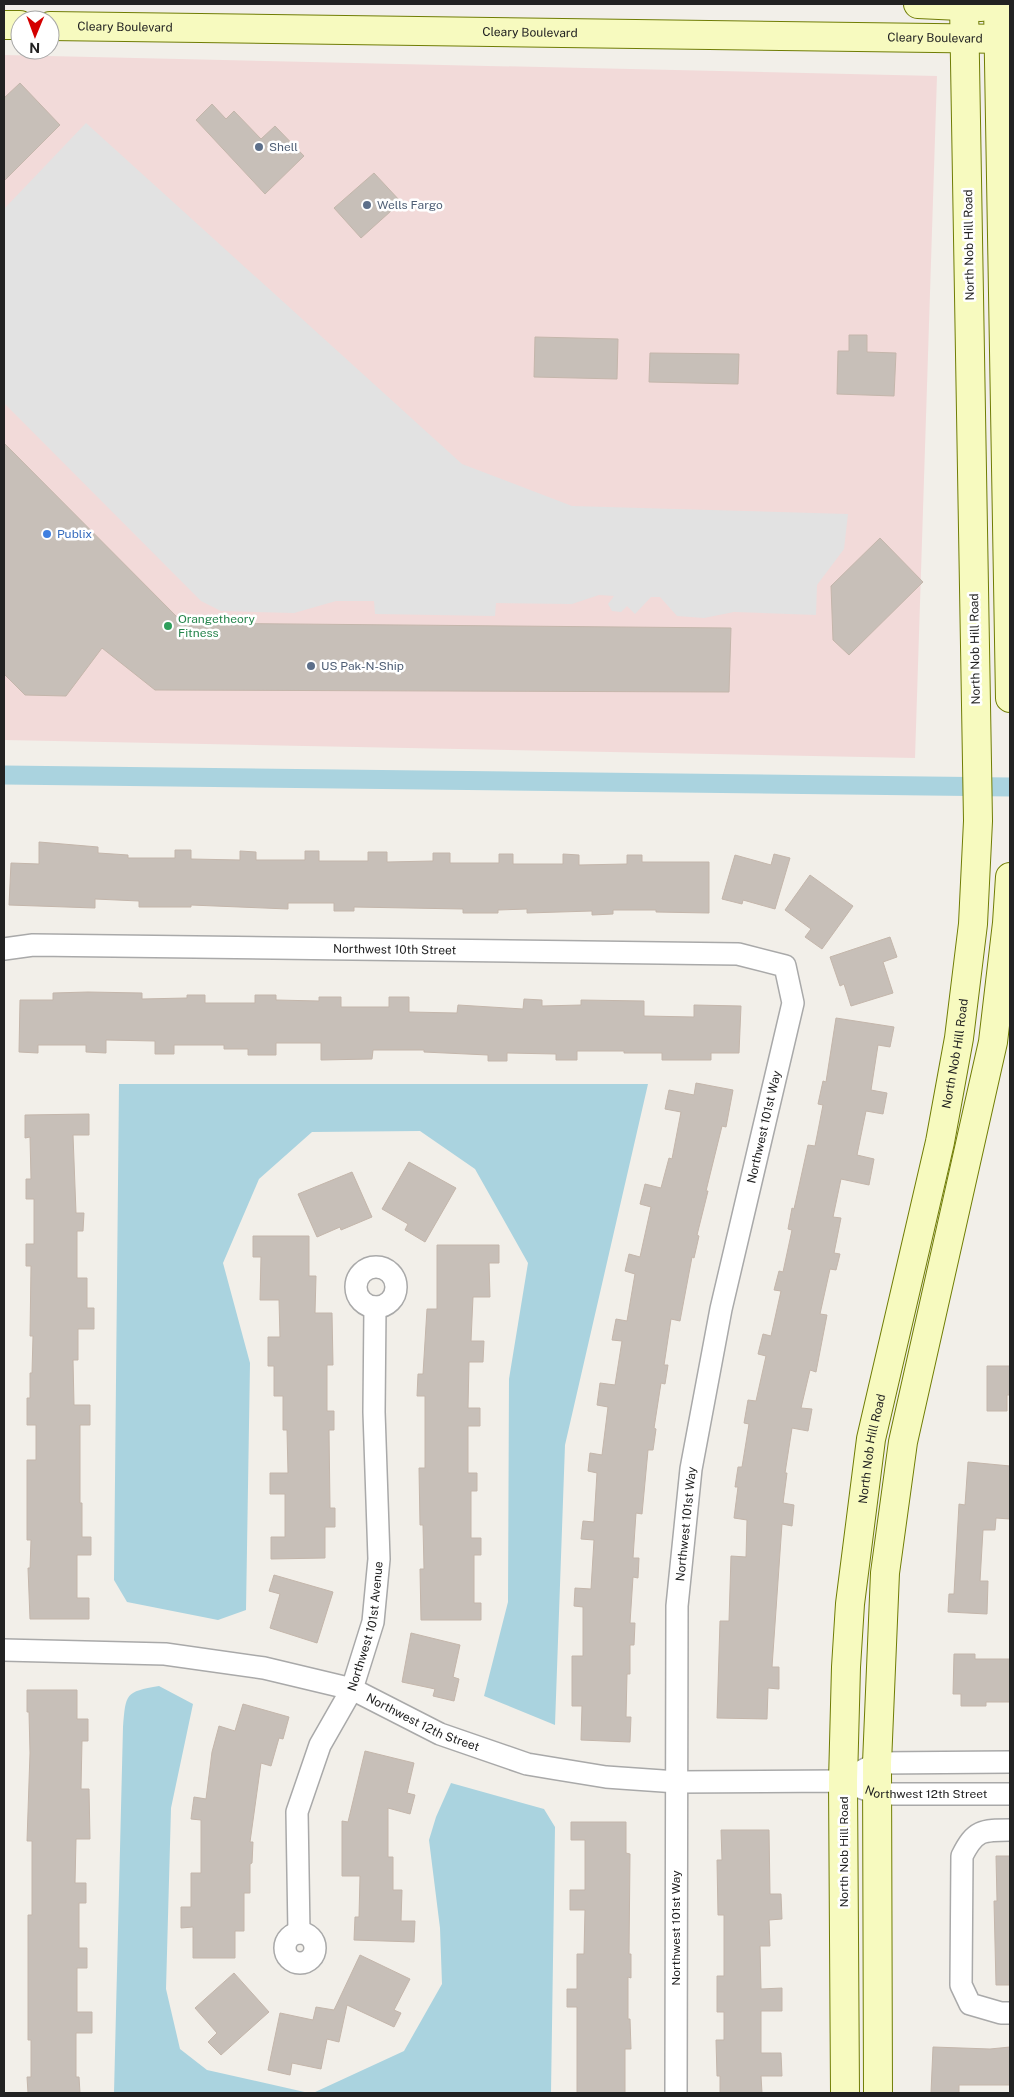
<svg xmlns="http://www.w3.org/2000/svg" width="1014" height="2097" font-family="'Public Sans',sans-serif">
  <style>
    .commercial { fill: #f2dad9 }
    .parking { fill: #e2e2e2 }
    .water { fill: #aad3df }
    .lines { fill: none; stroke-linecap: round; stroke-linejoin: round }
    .canal { stroke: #aad3df; stroke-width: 19 }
    .building { fill: #c7bfb8; stroke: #c4b6ab }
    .street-casing { stroke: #a9a9a9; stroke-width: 24 }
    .secondary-casing { stroke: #707d05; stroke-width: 30 }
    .street { stroke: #fff; stroke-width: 21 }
    .secondary { stroke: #f7fabf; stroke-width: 28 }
    .service-dot { fill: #5c6f8a; stroke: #fff; stroke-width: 2 }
    .shop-dot { fill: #3f7fe0; stroke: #fff; stroke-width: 2 }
    .leisure-dot { fill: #2e9e5b; stroke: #fff; stroke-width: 2 }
    .labels { text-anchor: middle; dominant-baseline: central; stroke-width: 5; stroke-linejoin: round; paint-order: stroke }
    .street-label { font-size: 12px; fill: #222; stroke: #fff }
    .service-label { font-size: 12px; fill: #4e5e75; stroke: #fff; text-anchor: start }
    .shop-label { font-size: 12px; fill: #366cbe; stroke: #fff; text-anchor: start }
    .leisure-label { font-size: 12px; fill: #27864d; stroke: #fff; text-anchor: start }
  </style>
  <rect width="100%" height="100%" fill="#f2efe9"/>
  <!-- commercial -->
  <path class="commercial" d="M4 55 937 76 915 758 4 740Z"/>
  <!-- parking -->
  <path class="parking" d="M86 123 462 464 572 506 848 514 844 549 817 585 816 615 734 612 704 618 677 616 660 597H651L635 614 627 606 621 612 612 611 608 604 614 596 599 595 572 604 496 603 495 616 375 614 374 601H336L294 613 221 611 201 601 4 403V209Z"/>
  <!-- water -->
  <g class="water">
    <path d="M119 1084H648L565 1445 555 1725 484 1696 508 1602 509 1379 528 1263 475 1169 420 1131 312 1132 259 1179 223 1263 250 1363 246 1610 218 1620 127 1602 114 1580Z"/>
    <path d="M159 1686 193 1704 171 1808 166 1989 180 2049 207 2070 309 2093H114L123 1727C126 1693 125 1692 159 1686Z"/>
    <path d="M451 1783 544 1809 555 1827 551 2093H313L404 2051 442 1984 440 1928 429 1840 436 1817Z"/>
  </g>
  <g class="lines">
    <!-- canal -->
    <path class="canal" d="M4 775 1010 787"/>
  </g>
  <!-- building -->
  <g class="building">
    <path d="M20 83 60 125 4 181V98Z"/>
    <path d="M212 104 226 119 234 111 261 139 275 126 304 156 265 194 196 120Z"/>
    <path d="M374 173 401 202 361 238 334 208Z"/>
    <path d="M849 335H867V352L896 353 894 396 837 394 838 351H849Z"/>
    <path d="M535 337 618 339 617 379 534 377Z"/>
    <path d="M650 353 739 354 738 384 649 382Z"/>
    <path d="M4 443 183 623 731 628 729 692 155 690 102 648 66 696 25 695 4 674Z"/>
    <path d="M880 538 923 582 849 655 833 640 831 586Z"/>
    <path d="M39 842 98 847V853L128 855V858H175V850H191V859L240 860V851L256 852V860H305V851H319V861H368V852H387V862L433 861V853H450V863H499V854H513V864H563V854L579 855V865L627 864V855H642V862H709V913L656 912V910H613V914L592 915V911L527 913V909L498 910V913H463V909L354 907V911H334V903H288V909L191 905V907H139V901L95 899V908L9 905 11 863 39 864Z"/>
    <path d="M774 854 790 858 775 909 743 900 742 904 722 899 735 855 771 865Z"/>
    <path d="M810 875 853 906 822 949 805 937 811 929 785 910Z"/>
    <path d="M890 937 897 957 883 962 893 993 851 1006 844 984 840 986 830 957Z"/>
    <path d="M88 992 142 993V999L187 998V995H205V1003H255V995H276V1000L319 1001V997H341V1007H389V997H409V1012L457 1013 458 1005 523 1009 524 999 542 1000V1006L581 1005V1000L644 1001V1016L694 1017V1005L741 1006 739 1053H711V1060H662V1053H624V1051H577V1060H556V1054L507 1053V1061H488V1055L424 1052V1050H373L372 1059 321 1060V1043H276V1055H248V1049H224V1045H174V1054H155V1041L106 1040V1053L86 1052V1045H38V1053L19 1052 20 1000H53V993Z"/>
    <path d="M836 1018 894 1027 890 1047 878 1045 871 1090 887 1093 883 1114 866 1111 857 1155 874 1159 869 1185 841 1179 833 1217 841 1218 834 1253 840 1254 836 1270 830 1269 820 1314 827 1315 816 1372 810 1370 801 1408 812 1409 808 1431 792 1428 785 1473H787L783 1503 794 1505 792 1526 782 1524 772 1667H779V1689L768 1688 767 1719 717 1718 720 1621H729L731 1556 746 1557 747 1520 734 1518 738 1487H735L738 1467H742L749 1424 744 1423 748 1400 756 1401 766 1356 758 1354 763 1334 771 1336 781 1291 774 1290 779 1271 783 1272 792 1230 788 1229 792 1208 794 1209 808 1145 815 1146 823 1105 818 1104 823 1081 826 1082Z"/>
    <path d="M696 1083 733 1090 726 1127 722 1126 706 1191H708L697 1235 699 1236 694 1258 692 1257 680 1321 671 1319 664 1365H668L665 1384 661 1383 654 1428 656 1429 653 1450H648L642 1514 636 1513 633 1558H639L638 1578 633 1577 630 1623H635L634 1645H630V1674H627L626 1717H631L630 1742 581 1740 582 1706H572V1656H583V1607L574 1606 575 1588 591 1589 594 1540 581 1539 583 1521 594 1522 597 1473 588 1471 590 1453 602 1455 608 1407 597 1405 600 1383 615 1385 622 1341 612 1340 616 1319 627 1321 635 1274 625 1271 629 1254 640 1257 651 1207 640 1204 645 1184 661 1188 669 1158 672 1159 681 1112 665 1109 669 1090 694 1095Z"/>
    <path d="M89 1114V1135H73L76 1213H84L83 1231H77V1278H87V1308H94V1329H78V1360H73L74 1405H90V1425H80V1503H82V1537H91V1555H77V1598H89V1619H30L28 1568H30L31 1540H27V1460H36V1425H27V1398H30V1373H32L33 1336H30L31 1266H26V1244H34V1199H26V1179H31L30 1137 25 1138V1115Z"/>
    <path d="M409 1162 456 1188 425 1242 405 1230 408 1224 382 1209Z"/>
    <path d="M352 1172 372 1217 341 1230 340 1227 317 1237 298 1194Z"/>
    <path d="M253 1236H309V1276H316L315 1313H332L333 1365H327V1411H334V1430H329L330 1508H335V1527H325V1558L271 1559V1537H285V1494H270V1473H288L287 1430H283V1396H274V1366H268V1337H280L279 1300H260L261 1257H253Z"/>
    <path d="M437 1245H499V1263H489L490 1297H473L471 1341H484L483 1362H469L468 1408H480V1426H468V1473H477V1491H471V1538H481V1555H474V1603H481V1620H421L420 1569H424L423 1525H420L419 1468H425V1396H417L418 1374H423L427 1309H437Z"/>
    <path d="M987 1366H1010V1395H1007V1411H987Z"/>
    <path d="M968 1462 1010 1466V1519L996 1518 995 1530H983L980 1581H988L987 1614 948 1612 949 1594H954L959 1504 965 1505Z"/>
    <path d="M274 1575 333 1592 317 1643 270 1628 280 1594 269 1591Z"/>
    <path d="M411 1633 460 1645 453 1677 459 1679 454 1701 433 1696 435 1689 402 1682Z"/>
    <path d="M954 1654H975V1659H1010V1702H986V1706H961V1694H953Z"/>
    <path d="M27 1690H77V1719H88V1741H82L81 1789H89L90 1839H76L75 1883H86V1903H79V1948H87V1968H77V2012H92V2033H76V2077H79L80 2093H28L27 2077H31V2040H28V1915H32V1841H27L30 1753 29 1712H27Z"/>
    <path d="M243 1704 289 1717 283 1739 279 1738 271 1766 261 1763 250 1842H253L252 1863 250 1864V1893H244V1931H235V1958H193V1927L181 1928V1907H191V1873H201V1820L191 1819 194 1797 206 1799 212 1752 219 1726 235 1731Z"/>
    <path d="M365 1751 414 1763 407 1793 415 1795 410 1814 388 1808V1857H393V1890H402L401 1921H415L414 1942 354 1940 355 1917H359L360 1876H342V1821L348 1822Z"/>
    <path d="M571 1822H626V1853L630 1854 629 1954H631V1978L628 1977V2019H630L631 2049H625V2093H577V2007H567V1989H577V1954H584L585 1910H570V1890H585V1840H571Z"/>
    <path d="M721 1830H769L770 1894H781L782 1919 769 1920 770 1946H760L761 1989 782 1988V2011H761V2053H781L782 2076H761L762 2093H720V2076H717L716 2040H724V2012H717V1976H724V1915H718L717 1860H722Z"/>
    <path d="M996 1856H1010V1985H996L994 1901H997Z"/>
    <path d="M360 1955 410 1979 394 2010 401 2013 394 2027 347 2005 339 2042 327 2039 321 2069 292 2063 290 2075 268 2070 280 2013 313 2020 316 2007 334 2010Z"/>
    <path d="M234 1973 269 2012 221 2055 208 2042 217 2033 195 2008Z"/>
    <path d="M933 2047 990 2049 1010 2047V2085H959V2093H931Z"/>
  </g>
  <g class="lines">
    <defs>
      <g id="street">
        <path id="s1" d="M4 949 33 945 738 954 785 966 793 1003 721 1309 691 1469 677 1606 676 2093"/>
        <circle cx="376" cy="1287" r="20"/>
        <path id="s2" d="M4 1650 165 1654 264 1668 352 1689 440 1734 527 1764 606 1777 677 1782 843 1781 878 1794H1010"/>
        <path d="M843 1781 877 1763 1010 1762"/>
        <path d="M1010 1830C982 1830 975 1830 962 1856L961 1985 970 2004 1001 2013H1010"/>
        <circle cx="300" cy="1948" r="15"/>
        <path id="s3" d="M299 1933 297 1812 320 1745 352 1689 373 1622 379 1559 374 1412 375 1307"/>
      </g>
      <g id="secondary">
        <path d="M918 4 981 7"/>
        <path d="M998 4 1010 698"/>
        <path d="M4 25H20"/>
        <path id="s4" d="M50 26 1010 39"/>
        <path id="s5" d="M845 2093 843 1781 846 1667 850 1604 871 1439 940 1142 959 1038 973 924 978 821 964 4"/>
        <path d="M878 2093 877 1763 885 1573 903 1442 993 1042 1007 923 1010 877"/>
      </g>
    </defs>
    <!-- street casing -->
    <use href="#street" class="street-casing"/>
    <!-- secondary casing -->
    <use href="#secondary" class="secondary-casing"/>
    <!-- street -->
    <use href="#street" class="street"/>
    <!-- secondary -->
    <use href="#secondary" class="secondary"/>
  </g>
  <!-- markers -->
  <g class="service-dot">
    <circle cx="259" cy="147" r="5"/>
    <circle cx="367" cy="205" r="5"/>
    <circle cx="311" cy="666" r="5"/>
  </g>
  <circle class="shop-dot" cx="47" cy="534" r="5"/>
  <circle class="leisure-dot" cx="168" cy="626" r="5"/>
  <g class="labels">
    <!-- street labels -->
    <g class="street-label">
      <text stroke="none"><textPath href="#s4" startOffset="75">Cleary Boulevard</textPath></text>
      <text stroke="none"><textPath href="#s4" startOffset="480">Cleary Boulevard</textPath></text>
      <text stroke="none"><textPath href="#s4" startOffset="885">Cleary Boulevard</textPath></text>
      <text transform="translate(969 245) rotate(-91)">North Nob Hill Road</text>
      <text transform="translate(975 649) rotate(-91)">North Nob Hill Road</text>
      <text stroke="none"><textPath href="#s1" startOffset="391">Northwest 10th Street</textPath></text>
      <text stroke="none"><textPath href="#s5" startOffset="1050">North Nob Hill Road</textPath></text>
      <text transform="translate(764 1127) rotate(-77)">Northwest 101st Way</text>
      <text stroke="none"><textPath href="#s5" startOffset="646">North Nob Hill Road</textPath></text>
      <text transform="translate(686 1524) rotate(-84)">Northwest 101st Way</text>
      <text stroke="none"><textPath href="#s3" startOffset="321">Northwest 101st Avenue</textPath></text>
      <text stroke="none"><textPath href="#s2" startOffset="430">Northwest 12th Street</textPath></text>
      <text stroke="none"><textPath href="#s2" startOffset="945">Northwest 12th Street</textPath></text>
      <text transform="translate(844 1852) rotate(-90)">North Nob Hill Road</text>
      <text transform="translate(676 1928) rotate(-90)">Northwest 101st Way</text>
    </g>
    <!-- service labels -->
    <g class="service-label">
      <text x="269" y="147">Shell</text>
      <text x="377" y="205">Wells Fargo</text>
      <text x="321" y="666">US Pak-N-Ship</text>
    </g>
    <!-- shop labels -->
    <g class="shop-label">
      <text x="57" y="534">Publix</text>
    </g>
    <!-- leisure labels -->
    <g class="leisure-label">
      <text x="178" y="619">Orangetheory<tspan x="178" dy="14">Fitness</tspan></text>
    </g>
  </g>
  <!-- border -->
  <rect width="1014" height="2097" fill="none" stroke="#222222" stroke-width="10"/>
  <!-- north arrow -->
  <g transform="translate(35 35) rotate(181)"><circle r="24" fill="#ffffff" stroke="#a7a7a7"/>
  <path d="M0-4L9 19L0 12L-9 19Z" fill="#d40000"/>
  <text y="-8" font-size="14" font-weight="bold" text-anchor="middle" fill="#222222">N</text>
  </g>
</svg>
